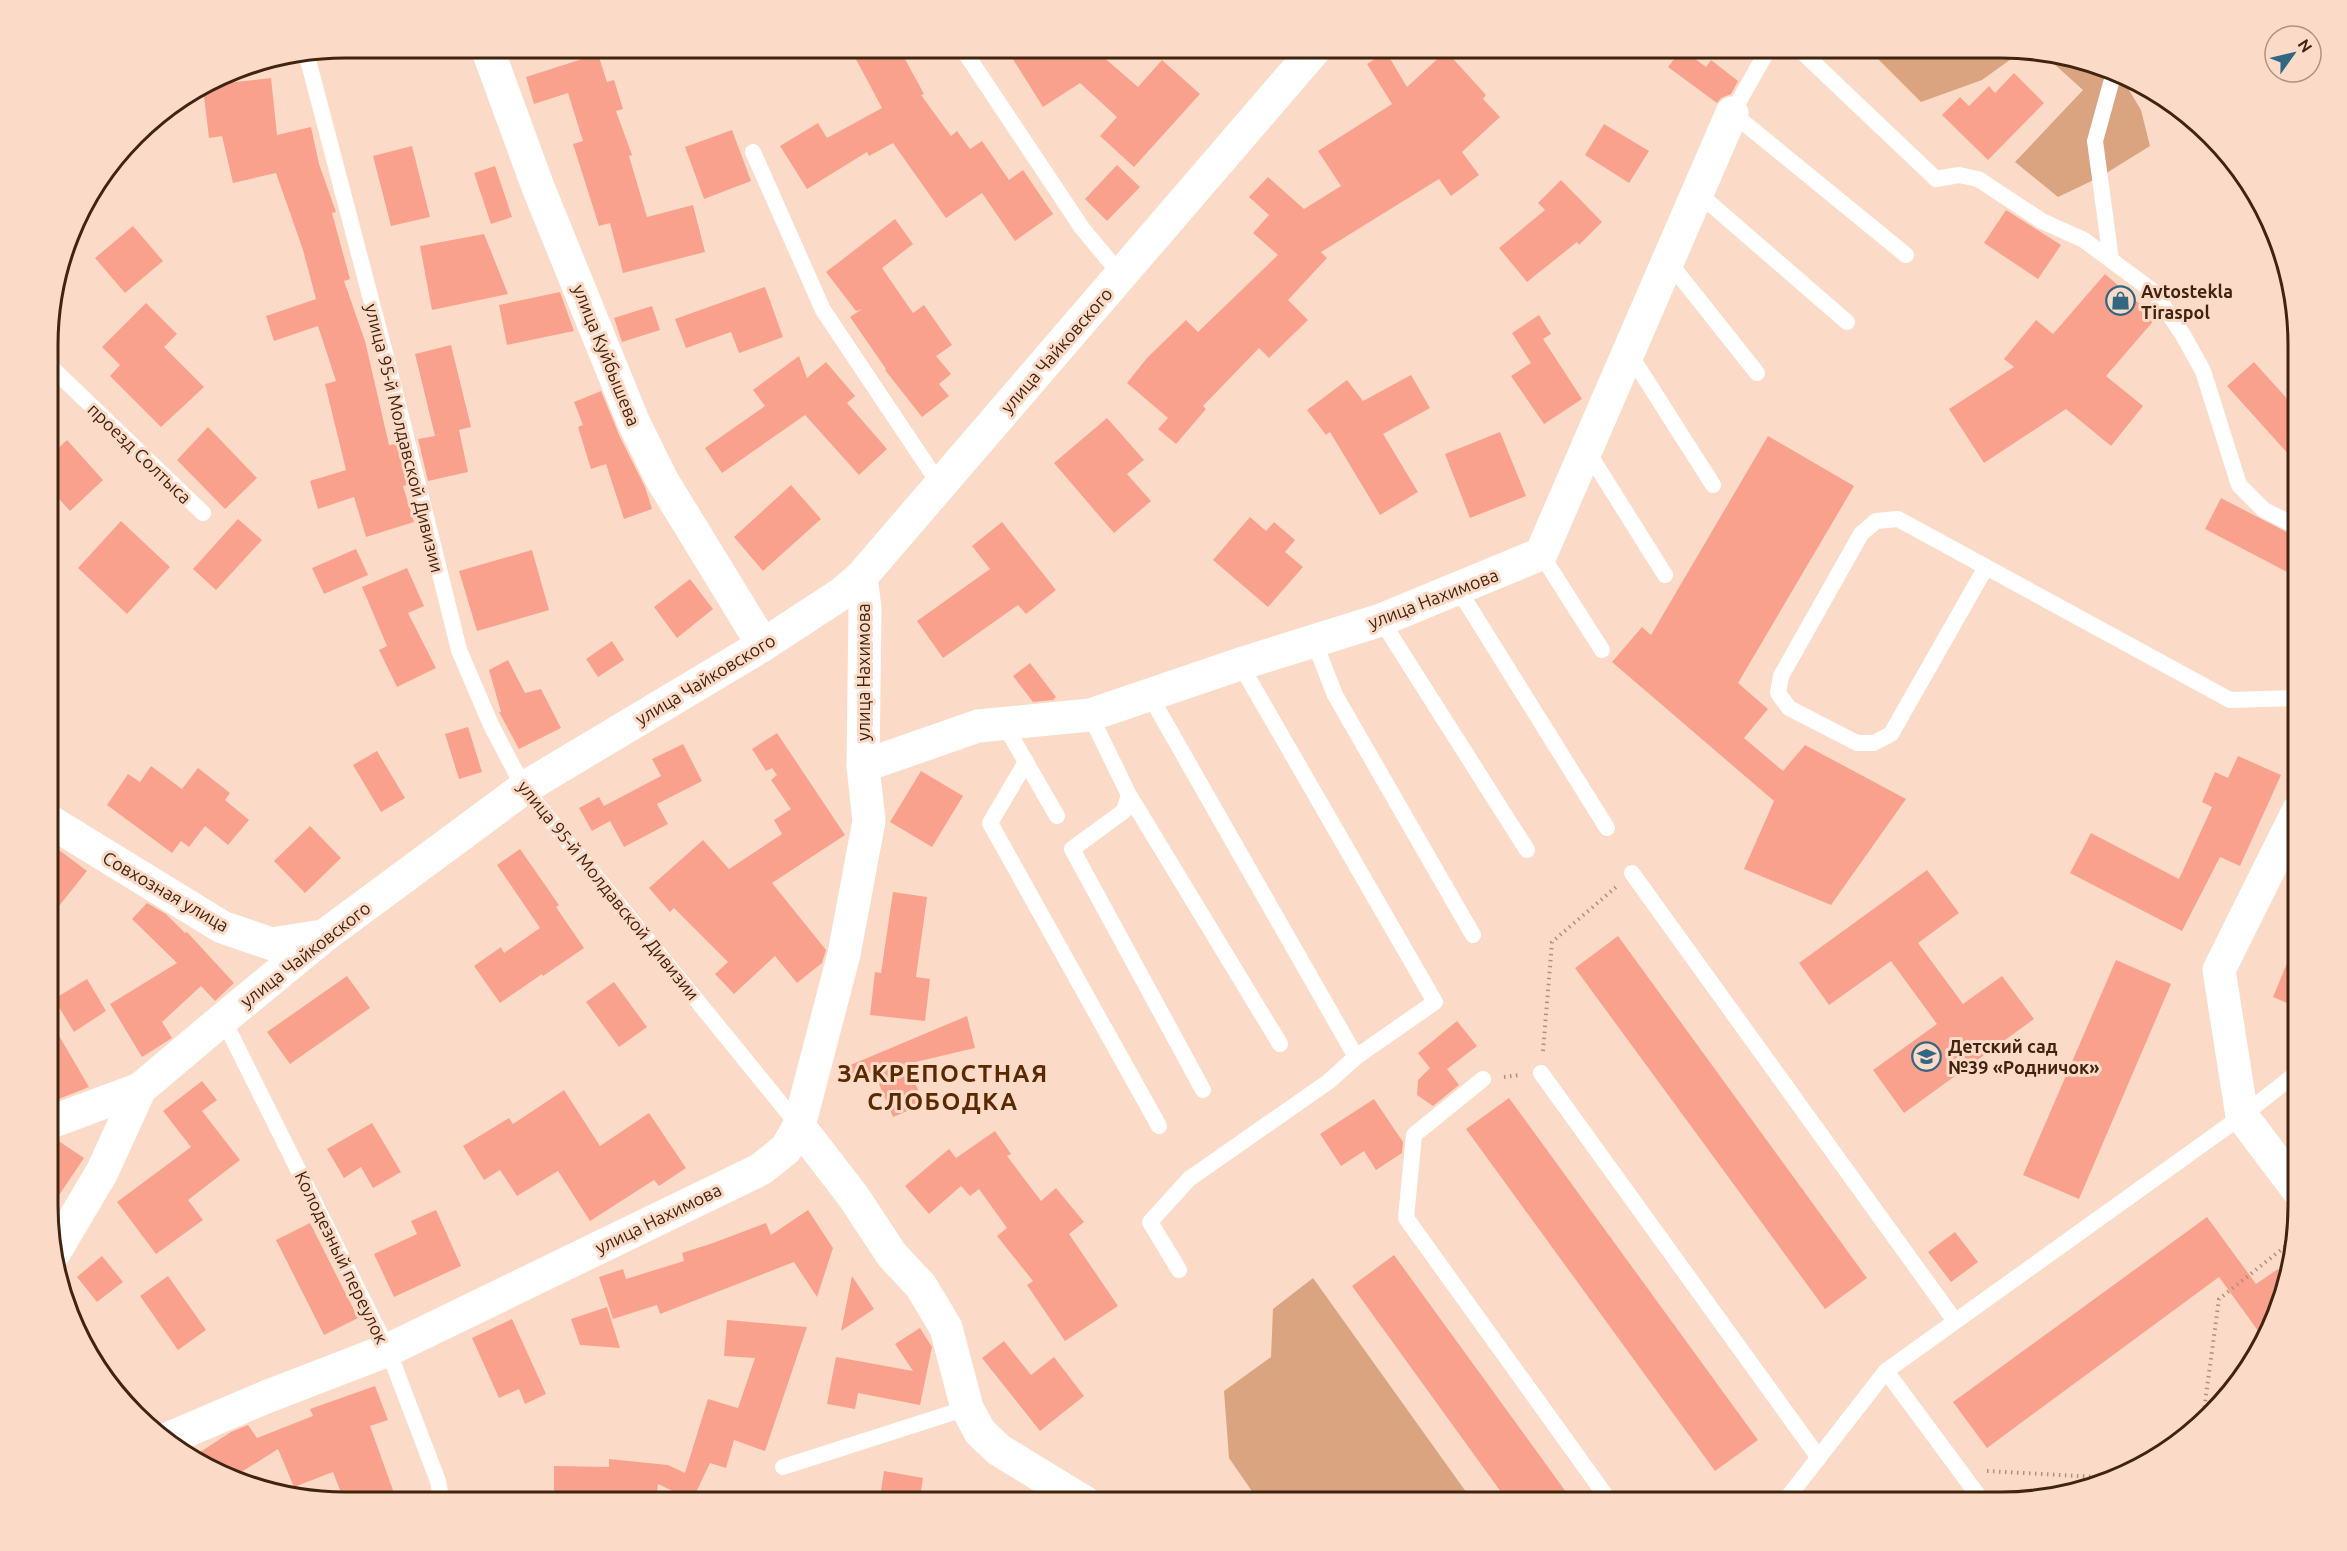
<svg xmlns="http://www.w3.org/2000/svg" width="2347" height="1551" font-family="Ubuntu,sans-serif">
  <style>
    .green { fill: #dba481 }
    .building { fill: #f9a18c }
    .lines { fill: none; stroke-linecap: round; stroke-linejoin: round }
    .path { stroke: #b0917d; stroke-width: 4; stroke-dasharray: 1.5 4.5; stroke-linecap: butt }
    .service { stroke: #fff; stroke-width: 16 }
    .minor { stroke: #fff; stroke-width: 33 }
    .labels { text-anchor: middle; dominant-baseline: central; stroke-width: 6; stroke-linejoin: round; paint-order: stroke }
    .poi-label { font-size: 18px; font-weight: bold; fill: #41240f; stroke: #fbdbc7; text-anchor: start }
    .street-label { font-size: 18px; fill: #41240f; stroke: #fbdbc7 }
    .district-label { font-size: 24px; font-weight: bold; letter-spacing: 1.5px; fill: #5b2900; stroke: #fbdbc7 }
    .rim { fill: none; stroke: #41240f; stroke-width: 3 }
  </style>
  <rect width="100%" height="100%" fill="#fbdbc7"/>
  <!-- green -->
  <g class="green">
    <path d="M1867 48H2002L2097 64 2120 75 2141 110 2150 146 2100 177 2058 197 2015 162 2083 90 2053 63 2018 54 1982 80 1921 102Z"/>
    <path d="M1313 1278 1474 1503H1260L1229 1458 1224 1391 1271 1357 1273 1309Z"/>
  </g>
  <!-- building -->
  <g class="building">
    <path d="M850 48H899L924 94 921 95 951 136 957 131 970 149 982 141 1009 180 1023 170 1053 214 1015 241 982 193 946 218 893 143 869 156 867 152 807 189 780 146 818 123 827 138 882 108Z"/>
    <path d="M1006 48H1093L1138 87 1162 60 1200 94 1134 167 1100 136 1117 117 1080 83 1043 107Z"/>
    <path d="M1682 49 1706 67 1711 60 1738 81 1731 94 1721 98 1717 103 1668 67Z"/>
    <path d="M1446 51 1486 95 1483 99 1500 117 1462 152 1479 175 1451 196 1439 179 1321 252 1327 258 1288 300 1308 320 1269 358 1259 348 1203 406 1206 409 1176 444 1158 429 1168 418 1127 383 1147 358 1186 320 1198 332 1278 255 1253 233 1269 215 1249 197 1268 177 1304 209 1341 186 1318 151 1392 104 1367 64 1386 52 1407 87Z"/>
    <path d="M598 54 607 82 614 80 623 109 616 111 632 155 629 156 647 217 693 205 705 252 623 273 610 223 599 226 573 144 583 141 568 93 534 104 526 77Z"/>
    <path d="M2014 73 2044 103 1988 160 1942 115 1960 97 1969 106 1989 86 1995 93Z"/>
    <path d="M271 78 277 135 311 127 319 164 336 212 332 213 350 279 344 281 365 341 389 445 397 444 407 485 403 486 414 522 366 537 354 497 318 509 310 481 346 470 325 384 336 381 318 326 274 341 266 316 316 299 303 250 276 173 233 183 222 136 209 138 203 88 208 85Z"/>
    <path d="M1604 124 1649 151 1629 183 1585 155Z"/>
    <path d="M732 130 751 181 704 199 685 147Z"/>
    <path d="M412 146 430 217 391 226 373 156Z"/>
    <path d="M1117 165 1140 187 1107 221 1085 199Z"/>
    <path d="M495 166 512 217 491 224 474 173Z"/>
    <path d="M1561 180 1602 222 1579 245 1577 242 1527 282 1499 248 1545 210 1538 203Z"/>
    <path d="M2006 210 2061 245 2038 279 1984 243Z"/>
    <path d="M895 219 913 244 882 268 913 313 924 305 952 345 936 356 951 374 939 384 949 396 922 417 885 370 886 369 850 317 862 309 856 311 826 272Z"/>
    <path d="M133 226 163 261 125 293 95 258Z"/>
    <path d="M484 234 508 294 432 310 420 246Z"/>
    <path d="M2105 274 2156 318 2106 376 2143 406 2111 446 2066 409 1984 463 1949 409 2014 367 2004 359 2036 320 2053 334Z"/>
    <path d="M765 287 783 337 739 353 731 332 686 348 675 319Z"/>
    <path d="M560 292 574 331 507 345 499 305Z"/>
    <path d="M146 303 177 334 164 347 204 387 161 427 110 376 120 365 102 347Z"/>
    <path d="M652 306 660 330 622 342 614 318Z"/>
    <path d="M1539 315 1551 334 1543 339 1582 399 1544 424 1511 376 1531 363 1512 333Z"/>
    <path d="M451 345 471 427 459 430 468 472 428 481 418 439 435 436 415 354Z"/>
    <path d="M799 356 807 378 826 362 855 396 847 403 887 449 859 475 805 415 722 473 705 448 765 406 753 390Z"/>
    <path d="M2254 362 2298 411V465L2227 386Z"/>
    <path d="M1411 375 1430 408 1383 434 1418 492 1380 515 1330 432 1326 435 1307 410 1347 380 1363 401Z"/>
    <path d="M601 391 620 437 645 487 652 509 624 519 606 464 591 469 578 427 583 425 574 402Z"/>
    <path d="M1107 418 1144 460 1127 474 1151 501 1114 533 1054 463Z"/>
    <path d="M208 427 257 478 225 509 177 460Z"/>
    <path d="M1500 432 1526 496 1470 518 1445 454Z"/>
    <path d="M1768 436 1854 486 1738 683 1768 709 1744 738 1783 771 1805 745 1906 799 1831 905 1744 869 1774 801 1612 662 1642 627 1651 635Z"/>
    <path d="M67 440 103 480 70 511 51 490V455Z"/>
    <path d="M791 485 821 519 763 571 734 537Z"/>
    <path d="M2221 498 2298 538V559L2291 574 2205 529Z"/>
    <path d="M1250 517 1266 531 1274 522 1295 540 1285 552 1303 567 1268 607 1213 560Z"/>
    <path d="M238 519 262 540 216 590 193 569Z"/>
    <path d="M121 521 170 567 127 614 78 568Z"/>
    <path d="M1002 522 1056 590 1026 614 1018 605 943 658 917 621 990 569 972 546Z"/>
    <path d="M356 549 368 575 324 594 312 568Z"/>
    <path d="M532 550 549 610 477 631 459 571Z"/>
    <path d="M407 568 424 606 408 613 436 668 397 687 379 650 387 646 362 587Z"/>
    <path d="M690 579 713 609 677 638 654 607Z"/>
    <path d="M612 641 624 660 598 677 586 659Z"/>
    <path d="M508 660 525 693 541 689 561 728 519 749 499 712H501L489 670Z"/>
    <path d="M1030 663 1056 697 1053 700 1033 702 1013 676Z"/>
    <path d="M468 727 482 772 459 779 445 734Z"/>
    <path d="M777 733 845 835 772 883 826 950 822 963 797 983 775 956 734 994 715 974 728 962 674 908 670 912 649 888 703 840 729 869 782 834 774 820 791 809 771 780 777 775 772 768 766 771 752 749Z"/>
    <path d="M683 744 702 781 657 804 668 824 624 847 610 821 592 831 579 808 599 797 604 806 661 776 652 759Z"/>
    <path d="M377 751 405 798 381 812 353 765Z"/>
    <path d="M2238 756 2281 775 2240 866 2220 857 2182 931 2070 873 2091 833 2179 879 2212 807 2202 802 2215 772 2228 778Z"/>
    <path d="M151 766 182 789 198 768 230 793 225 800 249 820 228 845 205 826 189 847 181 841 172 853 107 805 128 774 140 782Z"/>
    <path d="M921 771 963 796 932 847 890 822Z"/>
    <path d="M310 826 341 858 305 893 274 861Z"/>
    <path d="M51 844 87 871 51 916Z"/>
    <path d="M520 849 559 905 556 907 584 948 543 976 542 974 500 1003 474 966 501 947 504 953 540 928 497 865Z"/>
    <path d="M1927 870 1959 913 1918 943 1963 1004 2002 976 2034 1019 1904 1113 1873 1070 1937 1024 1891 961 1829 1005 1799 963Z"/>
    <path d="M893 892 927 897 916 977 930 979 925 1021 870 1015 875 972 881 973Z"/>
    <path d="M147 903 166 914 185 933 187 932 234 983 215 1001 201 986 162 1022 172 1038 142 1057 110 1004 177 963 132 919Z"/>
    <path d="M1618 936 1867 1278 1825 1309 1575 968Z"/>
    <path d="M2298 937V1008L2273 997Z"/>
    <path d="M2116 960 2171 984 2079 1199 2023 1175Z"/>
    <path d="M347 976 370 1008 290 1064 267 1032Z"/>
    <path d="M87 979 106 1011 74 1032 54 999Z"/>
    <path d="M614 982 647 1027 619 1047 586 1002Z"/>
    <path d="M967 1016 975 1048 907 1064 924 1104 893 1117 874 1072 852 1078 848 1066Z"/>
    <path d="M1457 1021 1477 1046 1447 1069 1459 1085 1433 1106 1417 1095 1418 1080 1430 1068 1418 1053Z"/>
    <path d="M51 1022 89 1087 51 1102Z"/>
    <path d="M202 1081 217 1100 202 1111 240 1160 188 1200 203 1220 156 1254 117 1202 191 1147 163 1111Z"/>
    <path d="M564 1090 600 1146 649 1113 686 1168 659 1186 654 1180 590 1221 558 1171 517 1196 500 1170 484 1180 463 1146 509 1118 513 1124Z"/>
    <path d="M1509 1098 1758 1440 1715 1471 1466 1129Z"/>
    <path d="M1374 1099 1403 1142 1402 1153 1376 1170 1364 1151 1341 1166 1320 1134Z"/>
    <path d="M372 1123 401 1172 373 1188 361 1167 344 1178 327 1149Z"/>
    <path d="M995 1131 1011 1154 1007 1156 1041 1201 1056 1188 1084 1222 1069 1234 1118 1306 1065 1341 1027 1285 1033 1281 997 1236 1007 1228 979 1189 970 1196 961 1186 929 1214 905 1186 949 1149 956 1158Z"/>
    <path d="M51 1140H57L84 1158 51 1207Z"/>
    <path d="M436 1210 461 1266 394 1297 374 1254 417 1234 411 1221Z"/>
    <path d="M808 1210 833 1248 817 1297 794 1262 660 1314 657 1305 613 1319 599 1277 623 1269 626 1279 684 1261 682 1253 713 1243 766 1223 771 1235Z"/>
    <path d="M2207 1217 2256 1284 2278 1269 2287 1281 2283 1301 2264 1339 2219 1277 1987 1448 1953 1402Z"/>
    <path d="M310 1223 358 1318 324 1335 276 1240Z"/>
    <path d="M1955 1232 1978 1262 1951 1282 1928 1252Z"/>
    <path d="M1394 1255 1574 1503H1509L1352 1286Z"/>
    <path d="M102 1256 123 1282 97 1302 77 1277Z"/>
    <path d="M168 1276 206 1330 178 1350 140 1296Z"/>
    <path d="M852 1276 874 1309 841 1331Z"/>
    <path d="M607 1307 620 1348 580 1345 571 1319Z"/>
    <path d="M512 1319 546 1394 525 1404 519 1389 499 1398 472 1338Z"/>
    <path d="M727 1320 807 1327 765 1451 734 1440 726 1468 710 1463 691 1503 676 1502 679 1494 658 1484 656 1503H554V1466L609 1467V1459L668 1465 685 1473 708 1399 738 1408 755 1358 724 1356Z"/>
    <path d="M920 1328 932 1347 920 1405 858 1393 855 1409 827 1404 836 1357 913 1371 895 1344Z"/>
    <path d="M1004 1341 1031 1375 1054 1357 1084 1396 1040 1431 982 1358Z"/>
    <path d="M375 1386 388 1420 370 1426 395 1496 375 1503H345L333 1472 294 1487 278 1449 232 1478 191 1458 231 1432 248 1425 257 1438 313 1416 310 1409Z"/>
    <path d="M884 1471 923 1478 919 1503H879Z"/>
  </g>
  <g class="lines">
    <!-- path -->
    <g class="path">
      <path d="M1543 1051 1552 942 1616 887"/>
      <path d="M1504 1077 1520 1075"/>
      <path d="M2202 1425 2219 1299 2296 1238"/>
      <path d="M1987 1471 2115 1478"/>
    </g>
    <!-- service -->
    <g class="service">
      <path d="M962 48 1082 228 1121 275"/>
      <path d="M1769 48 1732 113 1906 255"/>
      <path d="M1798 48 1936 179 1959 175 1978 179 2042 221 2084 240 2154 292 2183 335 2203 371 2239 485 2264 510 2298 527"/>
      <path d="M307 56 390 372 459 650 491 725 524 788 799 1126"/>
      <path d="M753 152 823 310 940 485"/>
      <path d="M1698 193 1847 322"/>
      <path d="M2111 260 2095 141 2114 72"/>
      <path d="M1668 261 1757 373"/>
      <path d="M1629 353 1713 485"/>
      <path d="M51 367 203 513"/>
      <path d="M1586 449 1665 575"/>
      <path d="M1541 554 1602 650"/>
      <path d="M1986 567 1891 734 1874 743H1857L1789 708 1778 693 1781 676 1861 534 1876 521 1898 519 2230 700 2298 698"/>
      <path d="M1458 589 1607 828"/>
      <path d="M1381 620 1527 850"/>
      <path d="M1314 641 1335 695 1473 935"/>
      <path d="M1150 696 1356 1057"/>
      <path d="M1090 715 1129 795 1124 811 1072 849 1203 1090"/>
      <path d="M1004 724 1057 816"/>
      <path d="M1026 762 990 823 1159 1126"/>
      <path d="M1129 795 1280 1044"/>
      <path d="M1632 873 1955 1321"/>
      <path d="M223 1019 388 1350 438 1481 442 1503"/>
      <path d="M1541 1073 1819 1458"/>
      <path d="M1483 1079 1414 1135 1406 1218 1611 1503"/>
      <path d="M1179 1270 1150 1222 1189 1179 1328 1082 1356 1057 1435 1002 1240 664"/>
      <path d="M1886 1371 1983 1502"/>
      <path d="M783 1467 967 1408"/>
      <path d="M1784 1502 1886 1371 2242 1116 2298 1072"/>
    </g>
    <!-- minor -->
    <g class="minor">
      <path d="M487 48 538 187 633 421 662 480 763 645"/>
      <path d="M863 766 978 726 1090 715 1240 664 1381 620 1541 554 1732 113"/>
      <path d="M2298 811 2219 970 2242 1116 2298 1190"/>
      <path d="M51 822 222 927 272 944 322 936"/>
      <path d="M51 1122 140 1089"/>
      <path d="M799 1126 853 1196 892 1255 921 1286 946 1328 967 1408 980 1432 999 1450 1086 1503"/>
      <path d="M54 1253 102 1172 140 1089 223 1019 324 936 524 788 763 645 841 594 861 577 1316 48"/>
      <path d="M165 1440 266 1397 388 1350 761 1169 786 1149 799 1126 844 954 869 821 863 766 865 608 861 577"/>
    </g>
  </g>
  <!-- icons -->
  <defs>
    <symbol id="shop-ring" viewBox="-11 -11 22 22"><circle r="9.5" fill="#fbdbc7" stroke="#326783" stroke-width="1.5"/><path d="M-5-2.5h2.3a2.7 3.5 0 0 1 5.4 0H5L5.5 6h-11ZM-1.5-2.5h3a1.5 2.3 0 0 0-3 0Z" fill="#326783"/></symbol>
    <symbol id="school-ring" viewBox="-11 -11 22 22"><circle r="9.5" fill="#fbdbc7" stroke="#326783" stroke-width="1.5"/><path d="M0-5L7-2L0 1L-7-2ZM-4 1L0 2.5L4 1V4Q0 6-4 4Z" fill="#326783"/></symbol>
  </defs>
  <g fill-rule="evenodd">
    <use href="#shop-ring" x="2104" y="284" width="33" height="33"/>
    <use href="#school-ring" x="1910" y="1040" width="33" height="33"/>
  </g>
  <g class="labels">
    <!-- poi labels -->
    <g class="poi-label">
      <text x="2141" y="291">Avtostekla<tspan x="2141" dy="21">Tiraspol</tspan></text>
      <text x="1948" y="1046">Детский сад<tspan x="1948" dy="21">№39 «Родничок»</tspan></text>
    </g>
    <!-- street labels -->
    <g class="street-label">
      <text transform="translate(1056 350) rotate(-49)">улица Чайковского</text>
      <text transform="translate(607 355) rotate(68)">улица Куйбышева</text>
      <text transform="translate(405 438) rotate(76)">улица 95-й Молдавской Дивизии</text>
      <text transform="translate(140 453) rotate(44)">проезд Солтыса</text>
      <text transform="translate(1433 598) rotate(-21)">улица Нахимова</text>
      <text transform="translate(863 672) rotate(-90)">улица Нахимова</text>
      <text transform="translate(705 679) rotate(-31)">улица Чайковского</text>
      <text transform="translate(609 890) rotate(51)">улица 95-й Молдавской Дивизии</text>
      <text transform="translate(166 891) rotate(30)">Совхозная улица</text>
      <text transform="translate(305 954) rotate(-38)">улица Чайковского</text>
      <text transform="translate(658 1218) rotate(-26)">улица Нахимова</text>
      <text transform="translate(342 1257) rotate(64)">Колодезный переулок</text>
    </g>
    <!-- district labels -->
    <g class="district-label">
      <text x="943" y="1073">ЗАКРЕПОСТНАЯ<tspan x="943" dy="28">СЛОБОДКА</tspan></text>
    </g>
  </g>
  <!-- crop -->
  <path d="M0 0H2347V1551H0ZM345 58H2001A287 287 0 0 1 2288 345V1205A287 287 0 0 1 2001 1492H345A287 287 0 0 1 58 1205V345A287 287 0 0 1 345 58Z" fill="#fbdbc7" fill-rule="evenodd"/>
  <path class="rim" d="M345 58H2001A287 287 0 0 1 2288 345V1205A287 287 0 0 1 2001 1492H345A287 287 0 0 1 58 1205V345A287 287 0 0 1 345 58Z"/>
  <!-- north arrow -->
  <g transform="translate(2293 54) rotate(56)"><circle r="28" fill="#fbdbc7" stroke="#b1927d" stroke-width="1.5"/>
  <path d="M0-4.5L10 22L0 15L-10 22Z" fill="#326783"/>
  <text y="-9" font-size="16" font-weight="bold" text-anchor="middle" fill="#41240f">N</text>
  </g>
</svg>
